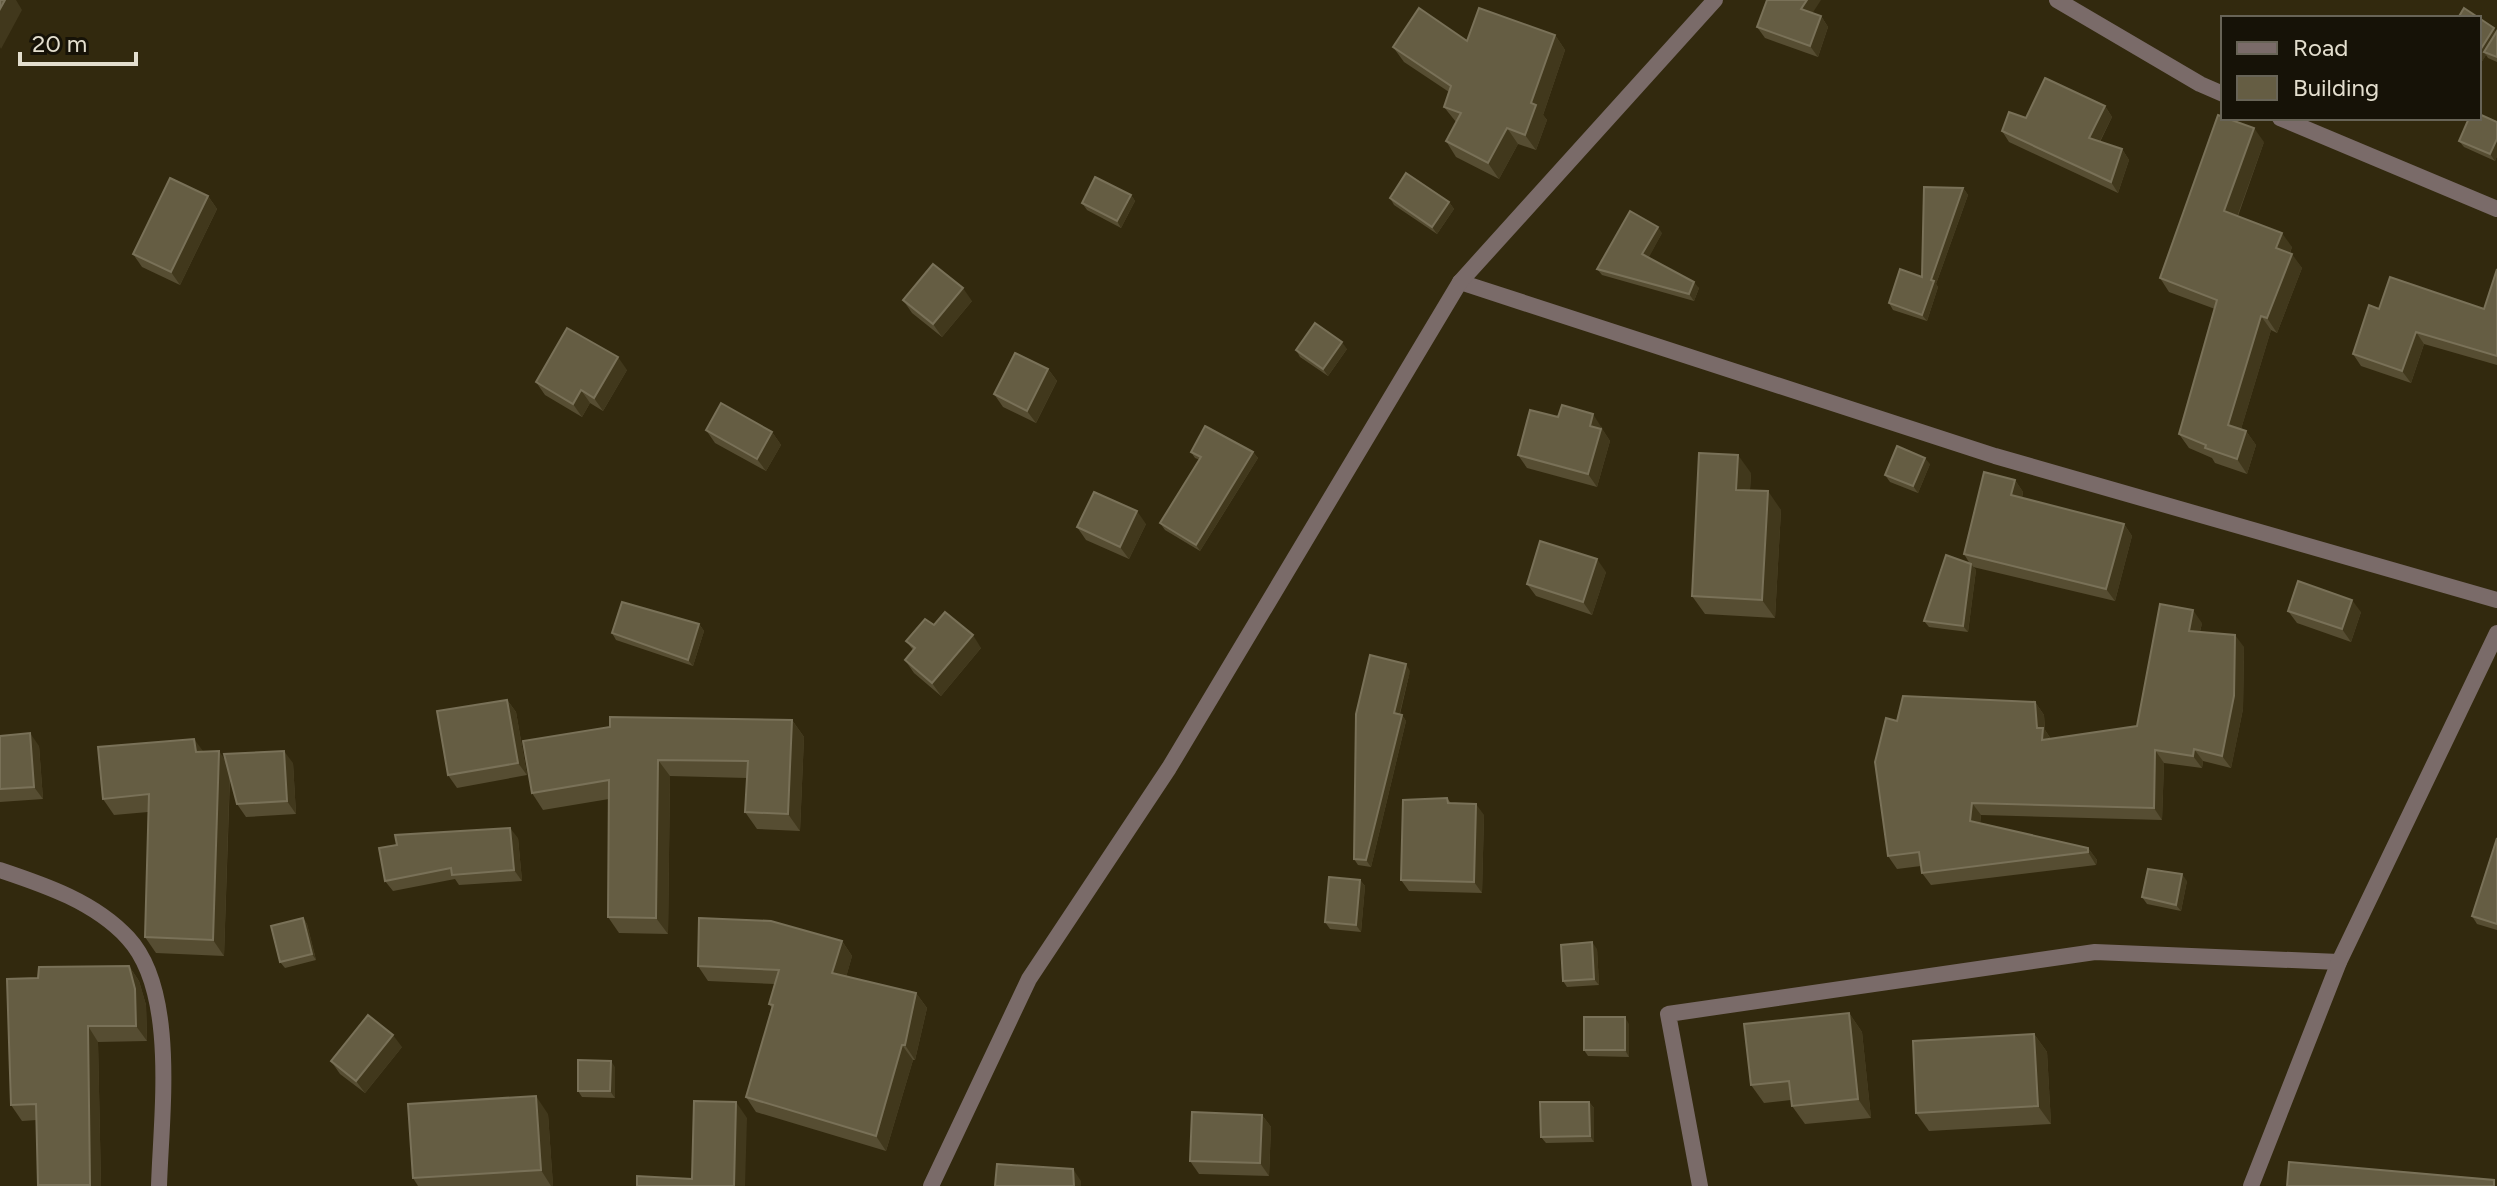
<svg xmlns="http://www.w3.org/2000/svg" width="2497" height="1186" font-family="Figtree,sans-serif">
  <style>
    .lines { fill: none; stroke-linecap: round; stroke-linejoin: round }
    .street { stroke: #7a6b69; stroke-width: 16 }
    .wall { fill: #564d32 }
    .shaded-wall { fill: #41381c }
    .building { fill: #655d43; stroke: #797158; stroke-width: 2 }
  </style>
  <rect width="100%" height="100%" fill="#32290e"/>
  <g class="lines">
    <!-- street -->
    <g class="street">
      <path d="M2057 0 2200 84 2223 94"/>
      <path d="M2280 118 2497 209"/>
      <path d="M1460 282 1995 456 2497 600"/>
      <path d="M0 870C45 885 95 902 128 938 178 992 161 1116 159 1186"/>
      <path d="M931 1186 1029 979 1169 768 1460 282 1715 0"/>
      <path d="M1700 1186 1668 1014 2095 952 2339 962"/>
      <path d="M2251 1186 2339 962 2497 633"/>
    </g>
  </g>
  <!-- wall -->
  <g class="wall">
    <path d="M1813 14 1821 16 1828 27 1818 57 1765 38 1757 27Z"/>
    <path d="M2479 18 2496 32 2497 31V62L2488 58 2486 55 2479 66Z"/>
    <path d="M1555 35 1565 50 1543 115 1547 120 1536 150 1518 144 1499 179 1456 157 1446 141 1456 122 1444 107 1449 92 1404 62 1393 47Z"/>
    <path d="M2105 106 2112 117 2100 142 2122 149 2129 160 2118 193 2009 142 2002 131 2026 118Z"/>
    <path d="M2497 122V156L2495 161 2464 147 2459 141Z"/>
    <path d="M2264 142 2238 216 2292 247 2290 253 2302 268 2277 333 2271 330 2241 429 2246 431 2256 445 2247 474 2215 463 2212 458 2189 448 2179 434 2215 309 2169 292 2160 278Z"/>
    <path d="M1963 188 1968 195 1936 284 1938 287 1927 321 1893 310 1889 303 1922 277Z"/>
    <path d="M1131 195 1135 201 1121 228 1087 210 1082 203Z"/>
    <path d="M208 196 217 209 180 285 142 267 133 254Z"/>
    <path d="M1390 198 1449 202 1454 209 1437 234 1394 205Z"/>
    <path d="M1662 233 1648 258 1699 288 1694 301 1602 275 1597 269Z"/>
    <path d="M2497 269V365L2424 344 2411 383 2361 366 2353 354 2379 309H2484Z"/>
    <path d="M903 300 972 301 942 337 912 313Z"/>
    <path d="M1347 349 1328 376 1300 357 1296 350Z"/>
    <path d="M1048 369 1057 381 1036 423 1003 407 994 394Z"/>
    <path d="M627 370 603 411 590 403 582 417 545 395 536 382Z"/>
    <path d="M1558 417 1602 427V429L1610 441 1597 487 1527 468 1518 455Z"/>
    <path d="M706 430 772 432 781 445 766 471 715 443Z"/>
    <path d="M1191 452H1253L1258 458 1200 551 1165 530 1160 523 1200 460 1195 458Z"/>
    <path d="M1930 464 1918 493 1890 482 1885 475Z"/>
    <path d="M1751 473 1750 490 1781 510 1775 618 1705 614 1692 596Z"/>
    <path d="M2015 480 2023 492 2022 498 2124 524 2132 536 2115 601 1973 567 1976 570 1968 632 1929 627 1924 621 1970 564 1964 554Z"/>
    <path d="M1146 524 1129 559 1086 540 1077 527Z"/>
    <path d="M1606 572 1592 615 1536 596 1527 584Z"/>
    <path d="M2288 611 2361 612 2351 642 2297 623Z"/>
    <path d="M2202 623 2200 632 2244 647 2243 709 2231 768 2203 761 2202 768 2164 763 2162 820 1981 815 1980 824 2088 848 2097 860 2096 865 1931 885 1922 873 1921 866 1897 869 1888 856 1897 721 2035 702 2044 715 2045 730 2051 739 2137 726Z"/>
    <path d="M699 624 704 631 693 666 616 640 612 633Z"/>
    <path d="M934 625 981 648 941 696 914 673 905 660 913 650 906 641Z"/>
    <path d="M1410 671 1400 714 1402 715 1406 721 1371 867 1358 865 1354 859Z"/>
    <path d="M507 700 516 712 527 775 457 788 448 775Z"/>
    <path d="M792 720 804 737 800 831 757 829 745 812 747 778 670 776 668 934 619 933 608 917 609 799 543 810 532 793Z"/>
    <path d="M0 736 39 746 43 799 0 802Z"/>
    <path d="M203 752 226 761 293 763 296 814 246 817 237 804 230 777 224 956 156 953 145 937 148 812 114 815 103 799Z"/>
    <path d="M1447 798 1451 803 1484 815 1482 893 1409 891 1401 880Z"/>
    <path d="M518 838 522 881 459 885 455 879 393 891 385 881Z"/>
    <path d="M2497 838V930L2477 924 2472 916Z"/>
    <path d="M1360 880 1365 886 1361 932 1330 929 1325 922Z"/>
    <path d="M2187 881 2181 911 2147 904 2142 897Z"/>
    <path d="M303 918 307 924 316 960 285 968 280 962Z"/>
    <path d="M842 941 852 956 846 977 916 993 927 1008 915 1060H913L886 1151 756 1112 746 1097 772 1008 769 1004 775 984 708 981 698 966Z"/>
    <path d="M1597 949 1599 985 1567 987 1563 981Z"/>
    <path d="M129 966 139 981 146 1005 147 1041 98 1042 101 1186H39L37 1120 22 1121 11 1105 38 978Z"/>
    <path d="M1849 1013 1862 1032 1871 1118 1805 1124 1792 1106 1791 1100 1764 1103 1751 1085Z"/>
    <path d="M1629 1024V1057L1588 1056 1584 1050Z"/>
    <path d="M2034 1034 2047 1052 2051 1124 1929 1131 1916 1113Z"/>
    <path d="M402 1047 365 1093 340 1074 331 1061Z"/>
    <path d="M615 1067V1098L582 1097 578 1091Z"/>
    <path d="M1589 1102 1594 1108V1142L1546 1143 1541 1137Z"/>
    <path d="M548 1114 553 1186H418L413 1178Z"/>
    <path d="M1262 1115 1271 1127 1269 1176 1199 1174 1190 1161Z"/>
  </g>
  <!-- shaded-wall -->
  <g class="shaded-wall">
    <path d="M5 0H16L22 10 1 49 0 47V9Z"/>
    <path d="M1807 0H1821L1808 20 1801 9Z"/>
    <path d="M1821 16 1828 27 1818 57 1810 46Z"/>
    <path d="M2494 28 2497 33 2484 52 2486 55 2479 66V52Z"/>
    <path d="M1555 35 1565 50 1543 115 1547 120 1536 150 1525 135 1531 103Z"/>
    <path d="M2105 106 2112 117 2096 149 2089 138Z"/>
    <path d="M1507 128 1518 144 1499 179 1488 163Z"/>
    <path d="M2254 128 2264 142 2234 225 2224 211Z"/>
    <path d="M2497 139V156L2495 161 2490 154Z"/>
    <path d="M2122 149 2129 160 2118 193 2111 182Z"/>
    <path d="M1963 188 1968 195 1936 284 1938 287 1927 321 1922 315 1931 280Z"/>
    <path d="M1131 195 1135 201 1121 228 1117 221Z"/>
    <path d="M208 196 217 209 180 285 171 272Z"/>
    <path d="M1449 202 1454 209 1437 234 1432 227Z"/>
    <path d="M1658 227 1662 233 1647 261 1642 254Z"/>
    <path d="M2282 233 2292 247 2286 262 2276 248Z"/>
    <path d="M2292 254 2302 268 2277 333 2267 318Z"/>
    <path d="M1694 282 1699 288 1694 301 1689 294Z"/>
    <path d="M963 288 972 301 942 337 933 324Z"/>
    <path d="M2261 316 2271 330 2238 439 2228 425Z"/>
    <path d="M2416 332 2424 344 2411 383 2402 371Z"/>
    <path d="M1342 342 1347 349 1328 376 1323 369Z"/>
    <path d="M618 357 627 370 603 411 594 398Z"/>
    <path d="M1048 369 1057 381 1036 423 1027 411Z"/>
    <path d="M581 390 590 403 582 417 573 404Z"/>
    <path d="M1593 414 1610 441 1597 487 1588 474 1590 426Z"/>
    <path d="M2246 431 2256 445 2247 474 2237 459Z"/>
    <path d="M772 432 781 445 766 471 757 459Z"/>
    <path d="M1253 452 1258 458 1200 551 1196 545Z"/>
    <path d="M1738 455 1751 473 1749 508 1736 490Z"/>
    <path d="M1925 458 1930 464 1918 493 1913 486Z"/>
    <path d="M2015 480 2023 492 2019 507 2011 495Z"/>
    <path d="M1768 491 1781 510 1775 618 1762 600Z"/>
    <path d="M1137 511 1146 524 1129 559 1120 547Z"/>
    <path d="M2124 524 2132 536 2115 601 2106 589Z"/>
    <path d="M1597 559 1606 572 1592 615 1583 602Z"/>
    <path d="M1971 564 1976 570 1968 632 1963 626Z"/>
    <path d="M2352 600 2361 612 2351 642 2342 629Z"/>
    <path d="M2193 610 2202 623 2197 644 2189 631Z"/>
    <path d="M699 624 704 631 693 666 688 660Z"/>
    <path d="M973 635 981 648 941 696 932 683Z"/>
    <path d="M2235 635 2244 647 2243 709 2231 768 2222 756Z"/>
    <path d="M1406 664 1410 671 1398 720 1394 713Z"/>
    <path d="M507 700 516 712 527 775 518 763Z"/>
    <path d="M2035 702 2044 715 2045 730 2052 741 2042 740 2037 728Z"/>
    <path d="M1402 715 1406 721 1371 867 1366 860Z"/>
    <path d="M792 720 804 737 800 831 788 814Z"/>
    <path d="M30 733 39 746 43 799 34 787Z"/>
    <path d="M194 739 206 755 196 752Z"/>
    <path d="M2194 749 2203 761 2202 768 2193 756Z"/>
    <path d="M2155 750 2164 763 2162 820 2154 808Z"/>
    <path d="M219 751 230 767 224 956 213 940Z"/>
    <path d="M284 751 293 763 296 814 287 801Z"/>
    <path d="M658 760 670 776 668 934 656 918Z"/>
    <path d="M1972 803 1981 815 1978 834 1970 821Z"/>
    <path d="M1476 804 1484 815 1482 893 1474 882Z"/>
    <path d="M510 828 518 838 522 881 514 870Z"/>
    <path d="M2088 848 2097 860 2096 865 2088 852Z"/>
    <path d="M2182 874 2187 881 2181 911 2176 905Z"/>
    <path d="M1360 880 1365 886 1361 932 1356 925Z"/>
    <path d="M303 918 307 924 316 960 312 954Z"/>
    <path d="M842 941 852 956 843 988 832 973Z"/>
    <path d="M1592 942 1597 949 1599 985 1594 979Z"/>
    <path d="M129 966 139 981 146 1005 147 1041 136 1026Z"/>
    <path d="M916 993 927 1008 915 1060 905 1045Z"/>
    <path d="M1849 1013 1862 1032 1871 1118 1858 1099Z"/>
    <path d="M1625 1017 1629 1024V1057L1625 1050Z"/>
    <path d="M88 1026 98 1042 101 1186H91L90 1185Z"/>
    <path d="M2034 1034 2047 1052 2051 1124 2038 1106Z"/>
    <path d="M393 1035 402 1047 365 1093 356 1081Z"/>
    <path d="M902 1045 913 1060 886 1151 876 1136Z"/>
    <path d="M611 1061 615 1067V1098L610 1091Z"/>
    <path d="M536 1096 548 1114 553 1186H551L541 1170Z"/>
    <path d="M736 1102 747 1118 745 1186H734Z"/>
    <path d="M1589 1102 1594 1108V1142L1590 1136Z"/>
    <path d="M1262 1115 1271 1127 1269 1176 1260 1163Z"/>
    <path d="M1073 1169 1081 1181V1186H1074Z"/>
  </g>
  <!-- building -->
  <g class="building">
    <path d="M0 0H5L0 9Z"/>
    <path d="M1767 0H1807L1801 9 1821 16 1810 46 1757 27Z"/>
    <path d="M1419 8 1467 41 1479 8 1555 35 1531 103 1536 105 1525 135 1507 128 1488 163 1446 141 1461 113 1444 107 1451 86 1393 47Z"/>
    <path d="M2464 8 2479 18H2458Z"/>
    <path d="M2479 18 2494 28 2479 52Z"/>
    <path d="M2497 31V57L2484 52Z"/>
    <path d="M2045 78 2105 106 2089 138 2122 149 2111 182 2002 131 2009 112 2026 118Z"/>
    <path d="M2479 114 2497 122V139L2490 154 2459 141 2469 118H2479Z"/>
    <path d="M2218 115 2223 117V118H2226L2254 128 2224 211 2282 233 2276 248 2292 254 2267 318 2261 316 2228 425 2246 431 2237 459 2205 448 2206 445 2179 434 2217 300 2160 278Z"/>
    <path d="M1406 173 1449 202 1432 227 1390 198Z"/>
    <path d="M1095 177 1131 195 1117 221 1082 203Z"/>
    <path d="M170 178 208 196 171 272 133 254Z"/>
    <path d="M1924 187 1963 188 1931 280 1934 281 1922 315 1889 303 1900 269 1922 277Z"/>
    <path d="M1630 211 1658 227 1642 254 1694 282 1689 294 1597 269Z"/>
    <path d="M933 264 963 288 933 324 903 300Z"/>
    <path d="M2497 269V356L2416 332 2402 371 2353 354 2369 305 2379 309 2390 277 2484 309Z"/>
    <path d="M1315 323 1342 342 1323 369 1296 350Z"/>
    <path d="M567 328 618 357 594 398 581 390 573 404 536 382Z"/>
    <path d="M1015 353 1048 369 1027 411 994 394Z"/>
    <path d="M721 403 772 432 757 459 706 430Z"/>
    <path d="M1562 405 1593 414 1590 426 1601 429 1588 474 1518 455 1530 410 1558 417Z"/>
    <path d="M1205 426 1253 452 1196 545 1160 523 1201 457 1191 452Z"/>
    <path d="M1897 446 1925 458 1913 486 1885 475Z"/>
    <path d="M1699 453 1738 455 1736 490 1768 491 1762 600 1692 596Z"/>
    <path d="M1984 472 2015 480 2011 495 2124 524 2106 589 1964 554Z"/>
    <path d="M1094 492 1137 511 1120 547 1077 527Z"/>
    <path d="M1540 541 1597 559 1583 602 1527 584Z"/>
    <path d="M1946 555 1971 564 1963 626 1924 621Z"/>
    <path d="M2298 581 2352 600 2342 629 2288 611Z"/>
    <path d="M622 602 699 624 688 660 612 633Z"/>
    <path d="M2160 604 2193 610 2189 631 2235 635 2234 696 2222 756 2194 749 2193 756 2155 750 2154 808 1972 803 1970 821 2088 848V852L1922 873 1919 852 1888 856 1875 762 1886 718 1897 721 1903 696 2035 702 2037 728H2043L2042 740 2137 726Z"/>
    <path d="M945 612 973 635 932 683 905 660 915 648 906 641 925 619 934 625Z"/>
    <path d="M1370 655 1406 664 1394 713 1402 715 1366 860 1354 859 1356 714Z"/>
    <path d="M507 700 518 763 448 775 437 711Z"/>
    <path d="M610 717 792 720 788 814 745 812 748 761 658 760 656 918 608 917 609 780 532 793 523 741 610 727Z"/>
    <path d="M30 733 34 787 0 789V736Z"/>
    <path d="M194 739 196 752 219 751 213 940 145 937 149 794 103 799 98 747Z"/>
    <path d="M284 751 287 801 237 804 224 754Z"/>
    <path d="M1447 798 1448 803 1476 804 1474 882 1401 880 1403 800Z"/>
    <path d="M510 828 514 870 452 875 451 868 385 881 379 848 397 845 395 835Z"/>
    <path d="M2497 838V924L2472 916Z"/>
    <path d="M2148 869 2182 874 2176 905 2142 897Z"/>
    <path d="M1329 877 1360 880 1356 925 1325 922Z"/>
    <path d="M303 918 312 954 280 962 271 926Z"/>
    <path d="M699 918 771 921 842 941 832 973 916 993 905 1045H902L876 1136 746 1097 773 1005 769 1004 779 970 698 966Z"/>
    <path d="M1592 942 1594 979 1563 981 1561 945Z"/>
    <path d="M129 966 135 989 136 1026H88L90 1185H38L36 1104 11 1105 7 979 38 978 39 967Z"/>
    <path d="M1849 1013 1858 1099 1792 1106 1789 1081 1751 1085 1744 1024Z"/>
    <path d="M368 1015 393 1035 356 1081 331 1061Z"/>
    <rect x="1584" y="1017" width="41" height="33"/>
    <path d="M2034 1034 2038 1106 1916 1113 1913 1041Z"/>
    <path d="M578 1060 611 1061 610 1091H578Z"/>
    <path d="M536 1096 541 1170 413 1178 408 1104Z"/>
    <path d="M694 1101 736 1102 734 1186H637V1176L692 1179Z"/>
    <path d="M1540 1102H1589L1590 1136 1541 1137Z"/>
    <path d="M1192 1112 1262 1115 1260 1163 1190 1161Z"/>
    <path d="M2289 1162 2494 1180V1186H2287Z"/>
    <path d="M997 1164 1073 1169 1074 1186H995Z"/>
  </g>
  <!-- legend -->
  <rect x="2221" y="16" width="260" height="104" fill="#161207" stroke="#686457" stroke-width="2"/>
  <rect x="2237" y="42" width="40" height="12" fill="#7a6b69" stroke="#686457" stroke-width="2"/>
  <text x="2293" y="56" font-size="24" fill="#e3dece">Road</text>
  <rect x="2237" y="76" width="40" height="24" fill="#655d43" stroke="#686457" stroke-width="2"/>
  <text x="2293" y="96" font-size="24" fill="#e3dece">Building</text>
  <!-- scale -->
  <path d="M20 52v12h116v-12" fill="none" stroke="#e3dece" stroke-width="4"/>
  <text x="32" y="52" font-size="24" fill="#e3dece" stroke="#161207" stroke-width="6" paint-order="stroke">20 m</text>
</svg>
